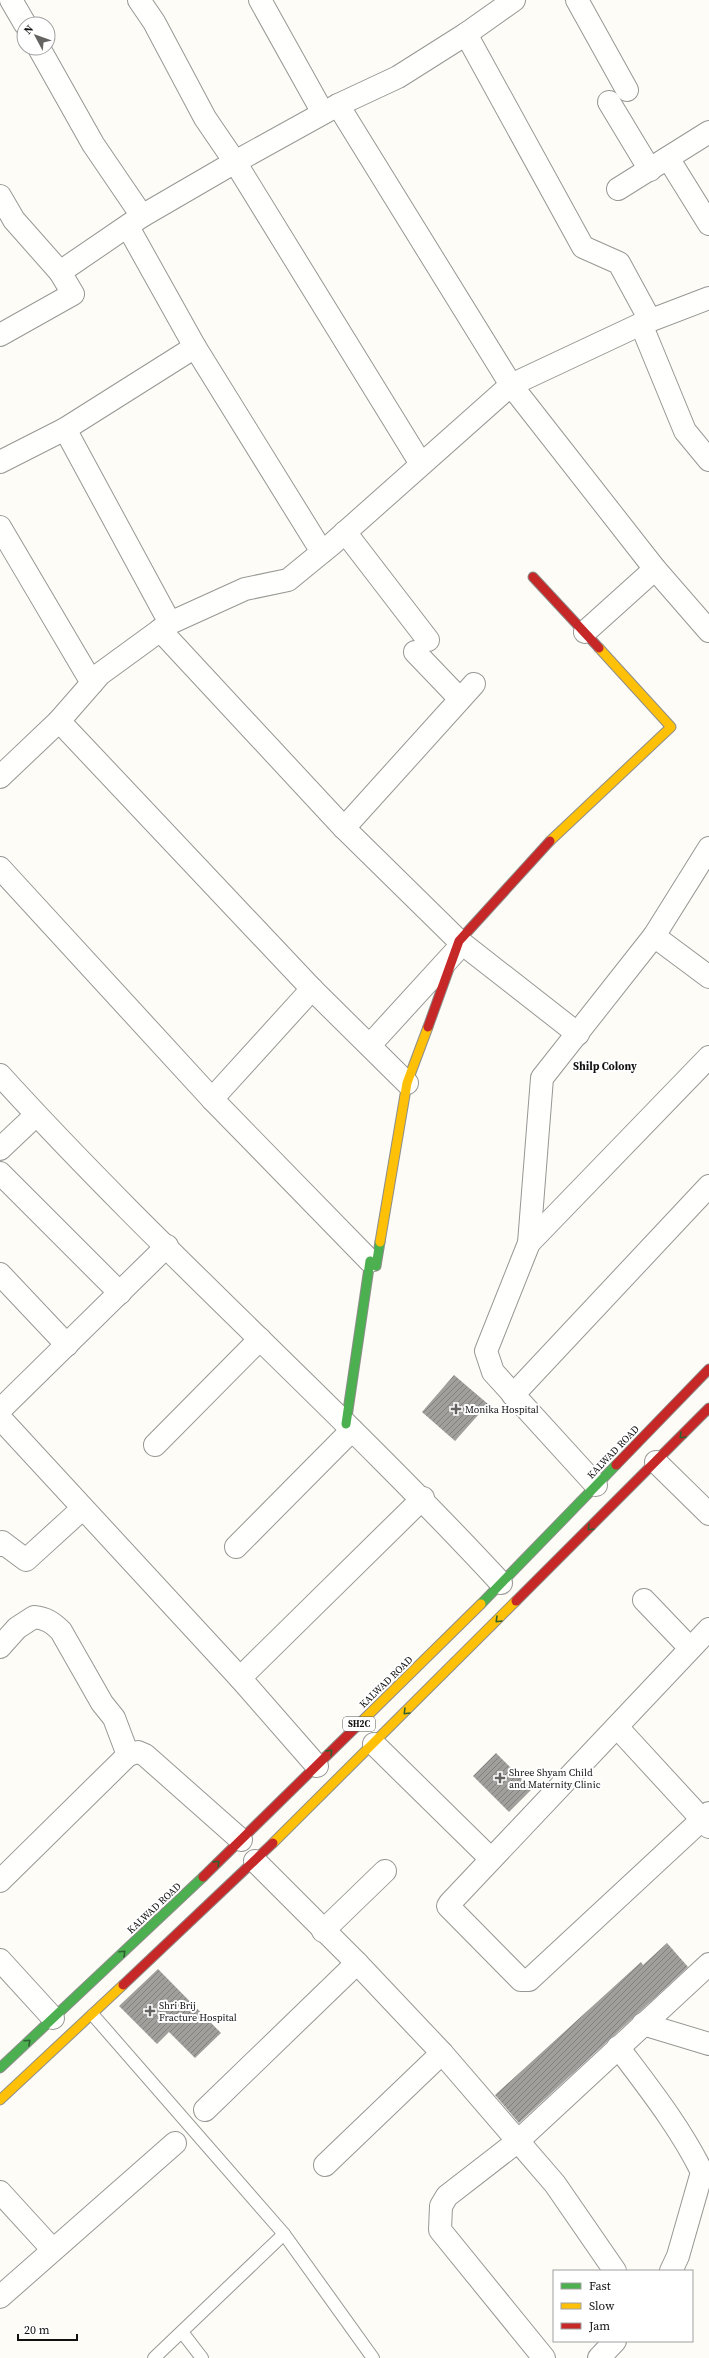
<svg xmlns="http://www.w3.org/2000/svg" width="709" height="2358" font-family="'Source Serif 4',serif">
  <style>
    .building { fill: url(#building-hatch) }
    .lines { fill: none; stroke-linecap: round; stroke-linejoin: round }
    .lane-casing { stroke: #979795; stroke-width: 14 }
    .street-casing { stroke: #979795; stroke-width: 24 }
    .fast-casing { stroke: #8e8d8b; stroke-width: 11 }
    .slow-casing { stroke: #8e8d8b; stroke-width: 11 }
    .jam-casing { stroke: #8e8d8b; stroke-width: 11 }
    .lane { stroke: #fffffe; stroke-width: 12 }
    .street { stroke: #fffffe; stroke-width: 22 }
    .fast { stroke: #4caf50; stroke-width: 9 }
    .slow { stroke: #ffc107; stroke-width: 9 }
    .jam { stroke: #c62828; stroke-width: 9 }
    .oneway { stroke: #2e6030 }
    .poi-dot { fill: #646362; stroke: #fff; stroke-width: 1.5 }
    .labels { text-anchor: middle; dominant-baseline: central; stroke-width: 4; stroke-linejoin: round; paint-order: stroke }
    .shield { fill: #fff; stroke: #585858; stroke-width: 1 }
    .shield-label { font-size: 9px; font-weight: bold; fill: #111 }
    .poi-label { font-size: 10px; fill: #111; stroke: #fff; text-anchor: start }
    .street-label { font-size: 10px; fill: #111; stroke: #fff }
    .neighbourhood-label { font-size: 11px; font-weight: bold; fill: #111; stroke: #fff }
  </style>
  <defs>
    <pattern id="building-hatch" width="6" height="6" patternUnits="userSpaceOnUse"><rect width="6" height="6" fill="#a19f9c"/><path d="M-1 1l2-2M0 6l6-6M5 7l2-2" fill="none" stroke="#82807e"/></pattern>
  </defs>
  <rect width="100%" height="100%" fill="#fdfcf7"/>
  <!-- building -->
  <g class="building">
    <path d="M454 1375 488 1404 455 1441 422 1412Z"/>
    <path d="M496 1753 532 1789 509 1812 473 1776Z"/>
    <path d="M667 1943 688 1967 519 2123 495 2095 641 1962 643 1965Z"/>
    <path d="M158 1969 221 2033 195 2058 169 2032 157 2044 119 2006Z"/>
  </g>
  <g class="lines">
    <defs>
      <g id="lane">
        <path d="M93 2015 284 2234 373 2358"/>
        <path d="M182 2332 202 2358"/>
        <path d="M154 2358 284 2234"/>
      </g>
      <g id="street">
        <path d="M11 0 25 24"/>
        <path d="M139 0 154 22 205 118 235 162 421 464"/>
        <path d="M260 0 323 113"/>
        <path d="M577 0 627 90"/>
        <path d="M466 34 583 247 619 263 650 320"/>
        <path d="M39 48 93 144 142 216"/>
        <path d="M609 102 650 170"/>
        <path d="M338 105 511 385 655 569 709 631"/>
        <path d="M668 158 709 224"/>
        <path d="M618 189 709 132"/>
        <path d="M0 196 14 220 60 272"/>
        <path d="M128 227 195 347 322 552"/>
        <path d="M641 324 685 431 709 460"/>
        <path d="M0 335 73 294 60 272 142 216 235 162 338 105 398 77 466 34 514 0"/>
        <path d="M65 429 170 623"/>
        <path d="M0 462 65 429 195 347"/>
        <path d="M0 527 92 683"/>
        <path d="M345 532 428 640"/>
        <path d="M160 630 344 828 459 941 578 1034"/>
        <path d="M585 632 655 569"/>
        <path d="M415 652 460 699"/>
        <path d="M59 721 312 989 407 1083"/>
        <path d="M0 777 59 721 100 674 170 623 245 589 288 580 332 544 511 385 641 324 709 298"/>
        <path d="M344 828 474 684"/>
        <path d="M0 868 212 1099 370 1261"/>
        <path d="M654 936 709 977"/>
        <path d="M370 1045 455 952"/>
        <path d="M0 1075C160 1251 340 1409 501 1583"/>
        <path d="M212 1099 312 989"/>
        <path d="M0 1149 36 1115"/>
        <path d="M0 1173 120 1293"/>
        <path d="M529 1243 709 1057"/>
        <path d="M0 1274 67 1345"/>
        <path d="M513 1395 709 1186"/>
        <path d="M0 1410 167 1246"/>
        <path d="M0 1418 240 1678 317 1766"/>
        <path d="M155 1445 260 1339"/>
        <path d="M656 1462 709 1514"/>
        <path d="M596 1485 493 1372 486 1351 529 1243 542 1078 654 936 709 848"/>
        <path d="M0 1545 2 1542 26 1560 82 1509"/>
        <path d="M236 1547 352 1430"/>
        <path d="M644 1600 690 1648"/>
        <path d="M709 1629 450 1903 448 1906 521 1980H529L709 1813"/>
        <path d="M0 1647 17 1628 34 1617C46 1618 53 1623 61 1631L102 1703 114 1718 128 1755"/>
        <path d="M240 1678 423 1498"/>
        <path d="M617 1727 709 1827"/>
        <path d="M374 1744 491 1859"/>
        <path d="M255 1861 357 1963 442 2053 555 2184 615 2271"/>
        <path d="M0 1881 128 1755 138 1752 145 1755 241 1840"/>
        <path d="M323 1931 385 1871"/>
        <path d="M0 1960 53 2018"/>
        <path d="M643 2024 709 2044"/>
        <path d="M618 2047C648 2087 680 2127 702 2172L678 2256 671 2271"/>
        <path d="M205 2110 357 1963"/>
        <path d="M325 2165 442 2053"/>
        <path d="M0 2192 53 2250"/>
        <path d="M0 2297 175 2143"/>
        <path d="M544 2358 440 2230 441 2206 447 2196 518 2141 709 1964"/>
        <path d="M599 2358 615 2341"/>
      </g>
      <g id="fast">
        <path d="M346 1424 370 1261 376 1266 380 1242"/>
        <path d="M481 1604 616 1465"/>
        <path d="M0 2068 203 1877"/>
      </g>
      <g id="slow">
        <path d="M550 841 671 727 599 648"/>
        <path d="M380 1242 407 1083 428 1027"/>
        <path d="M358 1725 481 1604"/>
        <path d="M273 1843 516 1601"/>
        <path d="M0 2100 123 1985"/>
      </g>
      <g id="jam">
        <path d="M533 577 599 648"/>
        <path d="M428 1027 459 941 550 841"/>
        <path d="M616 1465 709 1369"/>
        <path d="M516 1601 709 1408"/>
        <path d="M203 1877 358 1725"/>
        <path d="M123 1985 273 1843"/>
      </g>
    </defs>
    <!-- lane casing -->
    <use href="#lane" class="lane-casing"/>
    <!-- street casing -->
    <use href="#street" class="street-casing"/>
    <!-- fast casing -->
    <use href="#fast" class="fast-casing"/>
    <!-- slow casing -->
    <use href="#slow" class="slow-casing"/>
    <!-- jam casing -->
    <use href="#jam" class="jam-casing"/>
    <!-- lane -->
    <use href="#lane" class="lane"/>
    <!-- street -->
    <use href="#street" class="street"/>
    <!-- fast -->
    <use href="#fast" class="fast"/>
    <!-- slow -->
    <use href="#slow" class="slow"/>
    <!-- jam -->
    <use href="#jam" class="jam"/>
  </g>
  <!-- one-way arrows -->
  <defs><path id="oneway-chevron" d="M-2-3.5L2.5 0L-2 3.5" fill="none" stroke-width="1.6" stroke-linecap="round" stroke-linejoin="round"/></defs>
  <g class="oneway">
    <use href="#oneway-chevron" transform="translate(682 1436) rotate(135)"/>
    <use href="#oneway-chevron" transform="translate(590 1528) rotate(135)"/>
    <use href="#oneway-chevron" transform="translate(498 1620) rotate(135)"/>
    <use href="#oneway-chevron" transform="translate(406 1712) rotate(135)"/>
    <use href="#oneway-chevron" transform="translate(330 1752) rotate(-44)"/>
    <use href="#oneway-chevron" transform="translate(217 1863) rotate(-44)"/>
    <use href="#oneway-chevron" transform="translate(123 1953) rotate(-43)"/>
    <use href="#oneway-chevron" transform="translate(28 2042) rotate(-43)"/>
  </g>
  <!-- markers -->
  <g class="poi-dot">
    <path d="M454 1403h4v4h4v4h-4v4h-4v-4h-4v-4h4z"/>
    <path d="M498 1772h4v4h4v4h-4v4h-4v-4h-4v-4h4z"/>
    <path d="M148 2005h4v4h4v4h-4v4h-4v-4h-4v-4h4z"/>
  </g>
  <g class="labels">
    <!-- shield labels -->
    <rect class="shield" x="343" y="1717" width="32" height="14" rx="3"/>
    <g class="shield-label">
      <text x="359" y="1724">SH2C</text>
    </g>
    <!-- poi labels -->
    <g class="poi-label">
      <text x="465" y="1409">Monika Hospital</text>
      <text x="509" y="1772">Shree Shyam Child<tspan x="509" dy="12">and Maternity Clinic</tspan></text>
      <text x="159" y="2005">Shri Brij<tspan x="159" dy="12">Fracture Hospital</tspan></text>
    </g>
    <!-- street labels -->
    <g class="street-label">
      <text transform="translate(613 1452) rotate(-46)">KALWAD ROAD</text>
      <text transform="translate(386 1682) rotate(-44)">KALWAD ROAD</text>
      <text transform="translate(154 1908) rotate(-43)">KALWAD ROAD</text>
    </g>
    <!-- neighbourhood labels -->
    <g class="neighbourhood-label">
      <text x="605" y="1066">Shilp Colony</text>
    </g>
  </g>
  <!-- legend -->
  <rect x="553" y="2270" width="140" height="72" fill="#ffffff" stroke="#a0a0a0"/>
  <rect x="561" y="2283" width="20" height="6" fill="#4caf50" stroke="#a0a0a0"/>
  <text x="589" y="2290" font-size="12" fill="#111111">Fast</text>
  <rect x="561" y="2303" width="20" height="6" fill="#ffc107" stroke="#a0a0a0"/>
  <text x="589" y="2310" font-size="12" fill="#111111">Slow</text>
  <rect x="561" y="2323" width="20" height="6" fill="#c62828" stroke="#a0a0a0"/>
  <text x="589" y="2330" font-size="12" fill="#111111">Jam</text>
  <!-- north arrow -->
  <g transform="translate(36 36) rotate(311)"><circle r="19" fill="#ffffff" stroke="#a0a0a0"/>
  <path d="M0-3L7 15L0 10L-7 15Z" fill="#646362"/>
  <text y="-6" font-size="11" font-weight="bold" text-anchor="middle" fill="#111111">N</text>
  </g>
  <!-- scale -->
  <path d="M18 2334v6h59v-6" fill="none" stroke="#111111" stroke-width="2"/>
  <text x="24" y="2334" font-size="12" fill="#111111" stroke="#ffffff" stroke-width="3" paint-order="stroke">20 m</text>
</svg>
